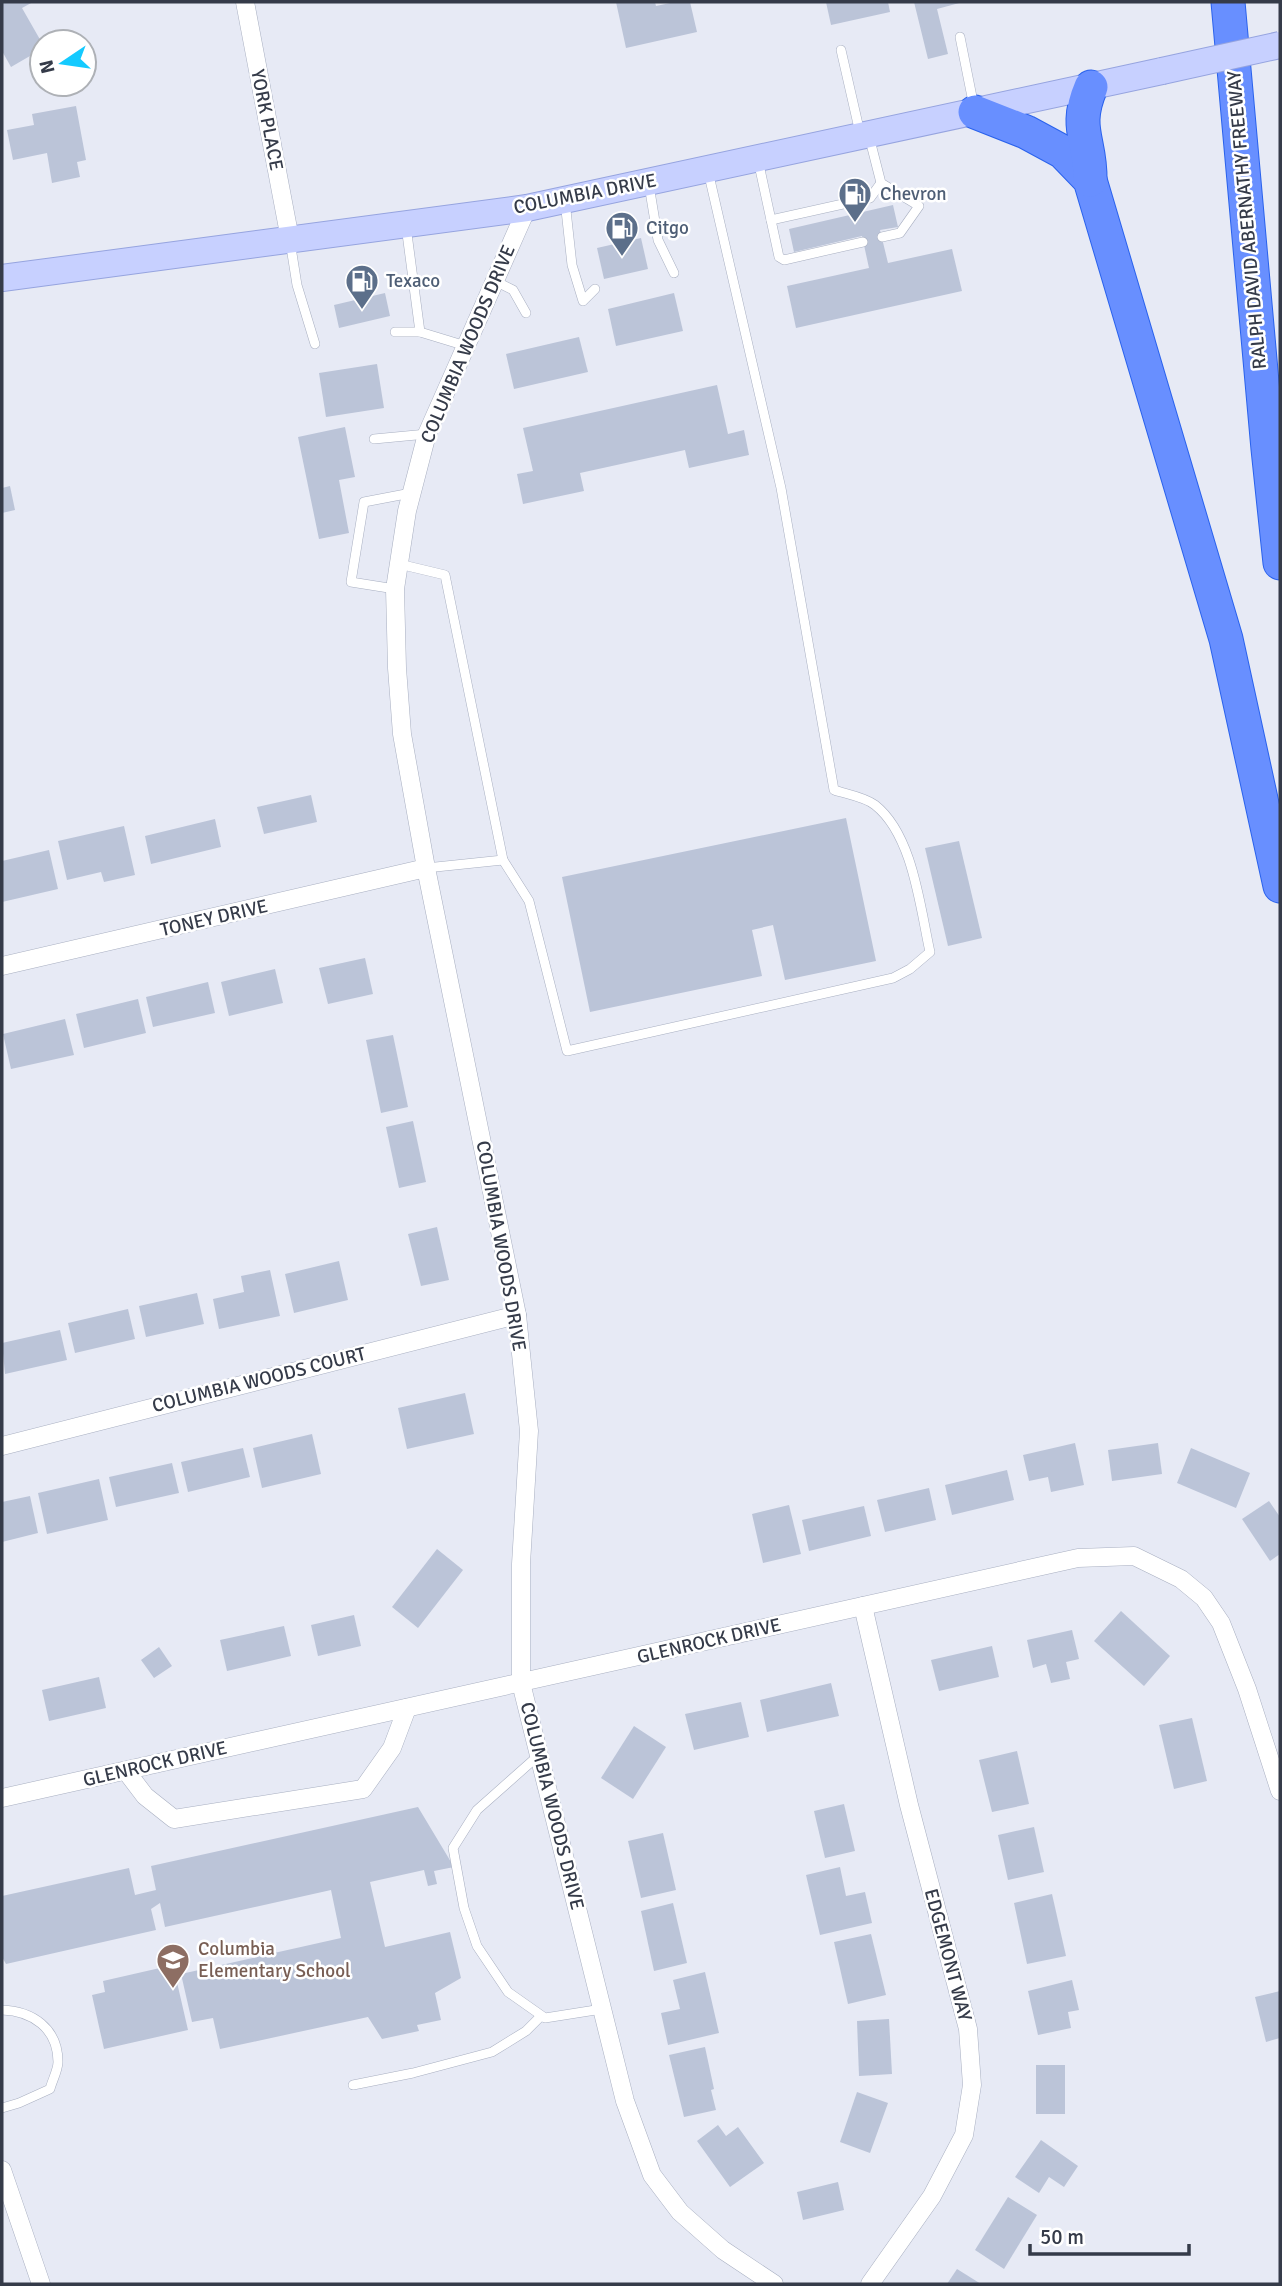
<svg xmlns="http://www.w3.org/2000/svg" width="1282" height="2286" font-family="Signika,sans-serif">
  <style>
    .building { fill: #bbc4d8 }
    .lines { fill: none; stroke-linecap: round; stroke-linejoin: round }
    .lane-casing { stroke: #a8afc1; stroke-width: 10 }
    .street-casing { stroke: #a8afc1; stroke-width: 19 }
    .secondary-casing { stroke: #96a4df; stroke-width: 28 }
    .highway-casing { stroke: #2a62ec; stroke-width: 35 }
    .lane { stroke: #fff; stroke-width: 9 }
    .street { stroke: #fff; stroke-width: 18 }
    .secondary { stroke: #c7d0ff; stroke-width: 26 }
    .highway { stroke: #688fff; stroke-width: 33 }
    .secondary-bridge-casing { stroke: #96a4df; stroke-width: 28; stroke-linecap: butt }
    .secondary-bridge { stroke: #c7d0ff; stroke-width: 26 }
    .labels { text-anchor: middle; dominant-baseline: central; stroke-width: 5; stroke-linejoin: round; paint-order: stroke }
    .street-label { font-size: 19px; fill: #353b49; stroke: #fff }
    .service-label { font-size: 19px; fill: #4e5e75; stroke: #fff; text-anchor: start }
    .education-label { font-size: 19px; fill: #785e54; stroke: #fff; text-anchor: start }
  </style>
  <rect width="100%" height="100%" fill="#e7eaf5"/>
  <!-- building -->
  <g class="building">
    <path d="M2 2H33L22 8 42 43V49L11 67 2 51Z"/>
    <path d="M616 2H655L656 6 675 2H690L697 32 626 48Z"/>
    <path d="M826 2H888L890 12 831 25Z"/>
    <path d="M914 2H963L937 9 948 54 928 59Z"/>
    <path d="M76 106 86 160 77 162 80 177 52 183 47 153 13 160 7 130 34 125 32 114Z"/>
    <path d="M893 205 898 227 880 230 888 263 952 249 962 291 796 328 787 286 869 268 862 236 794 252 789 229Z"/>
    <path d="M641 238 648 269 604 279 597 248Z"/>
    <path d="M385 293 390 316 339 328 334 305Z"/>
    <path d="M674 293 683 331 616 346 608 309Z"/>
    <path d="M579 337 588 372 514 389 506 354Z"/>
    <path d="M377 364 384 408 326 417 319 373Z"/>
    <path d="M717 385 728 434 744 430 749 455 689 468 685 450 580 473 584 491 523 504 517 474 533 471 523 428Z"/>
    <path d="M345 427 355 477 339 480 349 533 319 539 298 437Z"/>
    <path d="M10 486 15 510 2 513V488Z"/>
    <path d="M311 795 317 822 264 834 257 807Z"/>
    <path d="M846 818 876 961 785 980 773 925 752 930 762 976 590 1012 562 877Z"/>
    <path d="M215 819 221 847 151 864 145 836Z"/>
    <path d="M124 826 135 875 104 882 101 872 67 880 58 841Z"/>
    <path d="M959 841 982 938 948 946 925 848Z"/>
    <path d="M49 850 58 889 2 902V861Z"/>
    <path d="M365 958 373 994 328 1004 319 968Z"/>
    <path d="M275 969 283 1003 229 1016 221 982Z"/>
    <path d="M208 982 215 1013 153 1027 146 997Z"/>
    <path d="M138 999 146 1033 84 1048 76 1014Z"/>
    <path d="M65 1019 74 1055 11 1069 3 1034Z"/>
    <path d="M393 1035 408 1107 381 1113 366 1040Z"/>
    <path d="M413 1121 426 1182 399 1188 386 1127Z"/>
    <path d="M437 1227 449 1280 421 1286 408 1234Z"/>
    <path d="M339 1261 348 1300 294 1313 285 1274Z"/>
    <path d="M270 1270 280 1316 219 1329 213 1299 244 1292 241 1276Z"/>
    <path d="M197 1293 204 1324 146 1337 139 1306Z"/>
    <path d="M128 1309 135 1339 75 1353 68 1323Z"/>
    <path d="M60 1330 67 1360 5 1374 2 1343Z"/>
    <path d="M465 1393 474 1434 407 1449 398 1408Z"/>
    <path d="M312 1434 321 1474 262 1488 253 1448Z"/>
    <path d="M1075 1443 1084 1485 1051 1492 1048 1477 1029 1481 1023 1455Z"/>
    <path d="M1158 1443 1162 1474 1112 1481 1108 1450Z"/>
    <path d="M243 1448 250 1477 188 1492 181 1462Z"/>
    <path d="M1191 1448 1250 1473 1236 1508 1177 1483Z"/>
    <path d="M172 1463 179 1493 116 1507 109 1477Z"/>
    <path d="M1007 1470 1014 1500 952 1515 945 1485Z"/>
    <path d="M99 1479 108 1520 47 1534 38 1493Z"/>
    <path d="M929 1488 936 1520 885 1532 877 1500Z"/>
    <path d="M30 1496 38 1533 2 1542V1502Z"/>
    <path d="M1269 1501 1280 1517V1554L1270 1561 1242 1519Z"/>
    <path d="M789 1505 801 1554 763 1563 752 1514Z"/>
    <path d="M864 1506 871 1536 809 1551 802 1520Z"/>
    <path d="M437 1549 463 1570 418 1628 392 1607Z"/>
    <path d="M1121 1611 1170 1656 1144 1686 1094 1641Z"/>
    <path d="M354 1615 361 1646 318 1656 311 1625Z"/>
    <path d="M284 1626 291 1656 227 1671 220 1640Z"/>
    <path d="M1072 1630 1079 1659 1066 1662 1070 1679 1051 1683 1046 1664 1033 1668 1027 1640Z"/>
    <path d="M992 1646 999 1677 939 1691 931 1660Z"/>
    <path d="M159 1647 172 1666 154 1678 141 1660Z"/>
    <path d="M99 1677 106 1708 49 1721 42 1690Z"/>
    <path d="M831 1683 839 1716 767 1732 760 1700Z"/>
    <path d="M741 1702 749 1737 694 1750 685 1714Z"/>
    <path d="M1192 1718 1207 1781 1174 1789 1159 1725Z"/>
    <path d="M634 1726 666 1747 633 1799 601 1778Z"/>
    <path d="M1017 1751 1029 1804 992 1812 979 1760Z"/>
    <path d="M844 1804 855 1851 825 1858 814 1811Z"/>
    <path d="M418 1807 454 1867 434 1871 437 1884 428 1886 424 1870 370 1882 385 1947 450 1932 461 1978 435 1993 441 2020 417 2025 419 2031 382 2039 368 2017 220 2049 213 2018 192 2022 181 1974 341 1938 331 1890 165 1927 160 1903 151 1909 156 1930 6 1964 2 1957V1896L129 1868 135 1895 156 1890 151 1866Z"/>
    <path d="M1034 1827 1044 1872 1008 1880 998 1835Z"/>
    <path d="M663 1833 676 1890 641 1898 628 1841Z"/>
    <path d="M840 1867 846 1896 865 1892 872 1923 820 1935 806 1875Z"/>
    <path d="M1052 1894 1066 1956 1027 1964 1014 1903Z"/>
    <path d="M673 1903 687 1963 654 1971 641 1911Z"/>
    <path d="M871 1934 886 1995 848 2004 834 1942Z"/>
    <path d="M173 1965 188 2030 104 2049 92 1995 105 1992 103 1981Z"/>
    <path d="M705 1972 719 2033 668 2045 661 2013 680 2009 673 1980Z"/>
    <path d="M1072 1980 1079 2010 1068 2012 1071 2028 1038 2035 1028 1991Z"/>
    <path d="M1280 1991V2038L1266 2042 1255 1997Z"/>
    <path d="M889 2019 892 2074 859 2076 857 2021Z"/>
    <path d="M705 2047 714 2089 711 2090 716 2110 684 2117 669 2055Z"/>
    <rect x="1036" y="2065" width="29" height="49"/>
    <path d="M857 2092 888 2103 870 2153 840 2142Z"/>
    <path d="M718 2125 726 2136 738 2127 764 2163 730 2187 697 2141Z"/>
    <path d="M1041 2140 1078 2166 1064 2187 1049 2177 1039 2193 1015 2177Z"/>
    <path d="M838 2182 844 2210 803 2220 797 2192Z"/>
    <path d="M1008 2197 1037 2215 1004 2269 975 2250Z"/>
    <path d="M957 2269 981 2284H947Z"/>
  </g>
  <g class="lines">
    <defs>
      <g id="lane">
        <path d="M960 37 974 107"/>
        <path d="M841 50 860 133"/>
        <path d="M869 136 881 183 919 206 900 233 882 237"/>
        <path d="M758 160 779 257 784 260 863 242"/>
        <path d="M649 185 658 240 674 273"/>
        <path d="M565 201 572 265 583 301 595 289"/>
        <path d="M771 220 870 198 881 183"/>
        <path d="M406 226 420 332"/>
        <path d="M290 241 297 285 315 344"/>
        <path d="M495 281 513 290 526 313"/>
        <path d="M395 332H420L466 346"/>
        <path d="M374 439 427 434"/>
        <path d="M399 564 445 575 503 860 529 901 567 1051 893 978 910 969 930 952C920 907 913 835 875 805 865 797 846 794 834 790L781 488 708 171"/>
        <path d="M395 589 351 582 364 502 411 493"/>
        <path d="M426 868 503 860"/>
        <path d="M539 1755 477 1810 453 1848 464 1908 477 1946 508 1992 545 2018 602 2009"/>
        <path d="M2 2010C32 2011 58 2028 58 2062 58 2070 52 2081 50 2089L19 2103 2 2108"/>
        <path d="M353 2085 413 2073 492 2052 526 2031 541 2016"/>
      </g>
      <g id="street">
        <path d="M245 2 290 239"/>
        <path d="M527 208 427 434 407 511 395 589 397 668 402 734 426 868 517 1315 529 1431 521 1564V1683L625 2101 652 2175 680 2212 723 2250 774 2284"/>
        <path d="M2 966 426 868"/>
        <path d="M2 1446 517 1315"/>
        <path d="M863 1606 909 1805 968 2029 972 2085 964 2135 932 2196 870 2284"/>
        <path d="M126 1771 145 1796 174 1819 363 1789 392 1748 407 1708"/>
        <path d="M2 1798 1078 1558 1134 1556 1181 1579 1204 1598 1221 1623 1247 1689 1280 1791"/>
        <path d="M2 2170 41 2284"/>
      </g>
      <path id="secondary" d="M2 278 527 208 1162 71"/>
      <g id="highway">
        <path d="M1228 2 1268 449 1280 563"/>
        <path d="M975 112 1026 132 1063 152 1090 180 1226 639 1280 886"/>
        <path d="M1090 180C1091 140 1073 129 1091 87"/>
      </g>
    </defs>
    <!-- lane casing -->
    <use href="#lane" class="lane-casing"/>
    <!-- street casing -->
    <use href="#street" class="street-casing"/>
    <!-- secondary casing -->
    <use href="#secondary" class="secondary-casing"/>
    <!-- highway casing -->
    <use href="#highway" class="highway-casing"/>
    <!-- lane -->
    <use href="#lane" class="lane"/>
    <!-- street -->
    <use href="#street" class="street"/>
    <!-- secondary -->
    <use href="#secondary" class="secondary"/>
    <!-- highway -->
    <use href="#highway" class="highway"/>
    <defs>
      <path id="secondary-bridge" d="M1162 71 1280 45"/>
    </defs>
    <!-- secondary-bridge casing -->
    <use href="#secondary-bridge" class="secondary-bridge-casing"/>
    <!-- secondary-bridge -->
    <use href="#secondary-bridge" class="secondary-bridge"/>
  </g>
  <!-- icons -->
  <defs>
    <symbol id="fuel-pin" viewBox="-11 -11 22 30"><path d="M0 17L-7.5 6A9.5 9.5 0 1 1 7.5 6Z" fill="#5c6f8a" stroke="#fff"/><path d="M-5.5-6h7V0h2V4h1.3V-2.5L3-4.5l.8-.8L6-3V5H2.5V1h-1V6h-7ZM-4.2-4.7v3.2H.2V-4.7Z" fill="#fff"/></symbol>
    <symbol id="school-pin" viewBox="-11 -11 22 30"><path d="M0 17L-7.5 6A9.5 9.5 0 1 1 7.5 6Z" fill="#8d6e63" stroke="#fff"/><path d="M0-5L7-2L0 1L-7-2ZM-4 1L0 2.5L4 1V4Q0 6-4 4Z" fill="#fff"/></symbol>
  </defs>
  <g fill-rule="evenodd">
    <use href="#fuel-pin" x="836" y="175" width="38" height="52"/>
    <use href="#fuel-pin" x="603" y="209" width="38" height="52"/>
    <use href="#fuel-pin" x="343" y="262" width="38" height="52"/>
    <use href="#school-pin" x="154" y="1941" width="38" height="52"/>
  </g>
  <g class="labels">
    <!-- street labels -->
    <g class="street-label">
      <text transform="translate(267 120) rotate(79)">YORK PLACE</text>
      <text transform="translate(585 194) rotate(-11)">COLUMBIA DRIVE</text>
      <text transform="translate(1247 220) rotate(-95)">RALPH DAVID ABERNATHY FREEWAY</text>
      <text transform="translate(468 344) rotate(-67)">COLUMBIA WOODS DRIVE</text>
      <text transform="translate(214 918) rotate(-13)">TONEY DRIVE</text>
      <text transform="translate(501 1246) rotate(80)">COLUMBIA WOODS DRIVE</text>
      <text transform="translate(259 1380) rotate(-14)">COLUMBIA WOODS COURT</text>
      <text transform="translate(709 1641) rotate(-13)">GLENROCK DRIVE</text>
      <text transform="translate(155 1764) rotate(-13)">GLENROCK DRIVE</text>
      <text transform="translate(552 1806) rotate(76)">COLUMBIA WOODS DRIVE</text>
      <text transform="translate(948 1955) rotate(75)">EDGEMONT WAY</text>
    </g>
    <!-- service labels -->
    <g class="service-label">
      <text x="880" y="194">Chevron</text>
      <text x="646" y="228">Citgo</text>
      <text x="386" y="281">Texaco</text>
    </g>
    <!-- education labels -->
    <g class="education-label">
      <text x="198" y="1949">Columbia<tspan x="198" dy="22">Elementary School</tspan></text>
    </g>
  </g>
  <!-- border -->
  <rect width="1282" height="2286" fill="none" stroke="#353b49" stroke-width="7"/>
  <!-- north arrow -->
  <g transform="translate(63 63) rotate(257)"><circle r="33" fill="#ffffff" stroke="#aeb1b6" stroke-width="2"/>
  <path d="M0-5L12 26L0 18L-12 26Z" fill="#14caff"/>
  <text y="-10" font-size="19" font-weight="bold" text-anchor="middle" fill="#353b49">N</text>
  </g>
  <!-- scale -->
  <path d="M1030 2244v10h159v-10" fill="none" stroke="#353b49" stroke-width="3.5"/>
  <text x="1040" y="2244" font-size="21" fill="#353b49" stroke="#ffffff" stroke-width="5" paint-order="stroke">50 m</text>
</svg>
